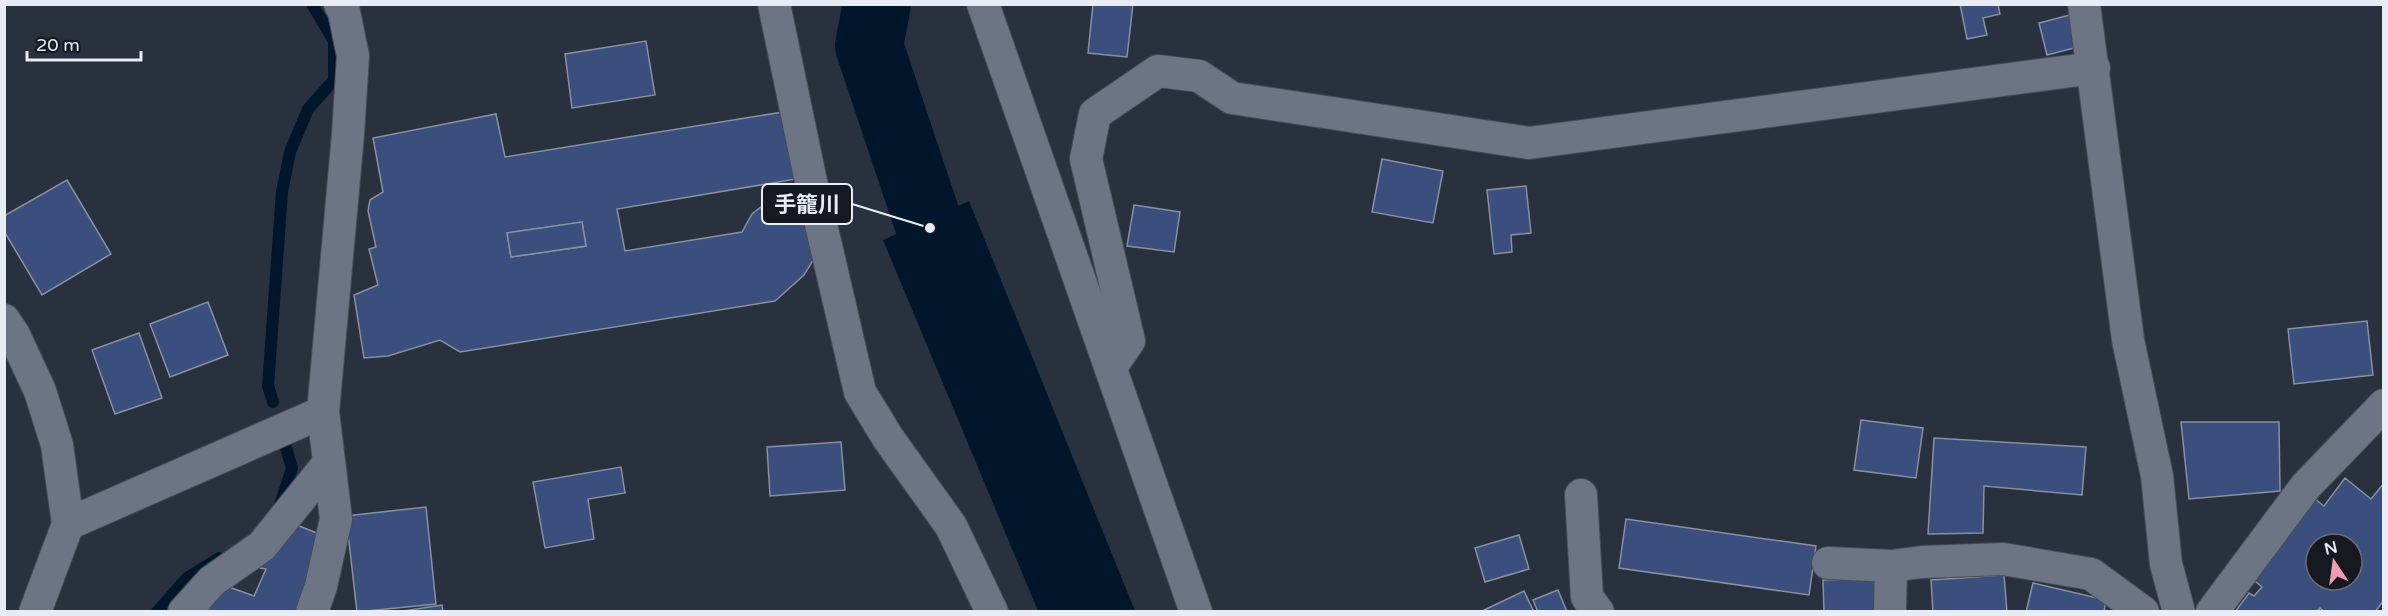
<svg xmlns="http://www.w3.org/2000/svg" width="2388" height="616" font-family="'Varela Round','Noto Sans JP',sans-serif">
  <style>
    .water { fill: #00172b }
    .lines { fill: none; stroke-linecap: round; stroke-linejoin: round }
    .stream { stroke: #00172b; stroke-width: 12 }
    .river { stroke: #00172b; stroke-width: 68 }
    .building { fill: #3a4f7e; stroke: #8890a1; stroke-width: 1.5; fill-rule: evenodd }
    .minor-casing { stroke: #464c57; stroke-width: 34 }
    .minor { stroke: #6d7585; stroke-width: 32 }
    .leader { fill: none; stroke: #e8ecf5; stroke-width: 2 }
    .callout-dot { fill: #e8ecf5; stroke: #16191f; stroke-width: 2 }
    .callout { fill: #16191f; stroke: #e8ecf5; stroke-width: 2 }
    .callout-label { font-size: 22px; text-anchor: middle; font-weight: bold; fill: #e8ecf5 }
  </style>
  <rect width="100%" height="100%" fill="#2a313e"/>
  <!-- water -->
  <path class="water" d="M969 201 1135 611H1038L883 240Z"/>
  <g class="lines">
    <!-- stream -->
    <g class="stream">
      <path d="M273 402 268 386 282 192 290 152 308 109 334 80V41L312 4"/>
      <path d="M279 508 292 468 283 438"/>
      <path d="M157 612 187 578 219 558"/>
    </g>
    <!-- river -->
    <path class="river" d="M877 4 869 46 930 228 962 307"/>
  </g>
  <!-- building -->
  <g class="building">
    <path d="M1093 4H1133L1127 57 1088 53Z"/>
    <path d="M1960 4H1998L2000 14 1983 18 1987 35 1967 39Z"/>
    <path d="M2070 15 2078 47 2047 55 2039 23Z"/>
    <path d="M646 41 655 95 572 108 565 54Z"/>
    <path d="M789 111 802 178 617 209 625 251 742 232 752 214 766 203 786 200 797 205 814 226 817 254 804 275 775 301 460 352 440 340 388 356 364 358 354 295 378 285 369 249 376 247 368 211 370 200 383 192 373 138 496 114 505 157ZM582 222 586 246 511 257 507 233Z"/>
    <path d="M1382 159 1443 171 1433 223 1372 212Z"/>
    <path d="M67 180 111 254 42 295 4 231V216Z"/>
    <path d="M1526 186 1531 233 1511 235 1512 252 1494 254 1487 190Z"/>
    <path d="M1134 205 1180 212 1174 252 1127 246Z"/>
    <path d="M582 222 586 246 511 257 507 233Z"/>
    <path d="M208 302 228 355 170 377 150 324Z"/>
    <path d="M2367 321 2373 375 2294 384 2288 329Z"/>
    <path d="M139 333 162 398 115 414 92 350Z"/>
    <path d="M1861 420 1923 428 1916 478 1854 470Z"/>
    <path d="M2181 422H2279L2280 491 2189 499Z"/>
    <path d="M1934 438 2086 447 2082 495 1984 486 1983 533 1928 534Z"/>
    <path d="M841 442 845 490 770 496 767 447Z"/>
    <path d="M621 467 625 493 588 499 594 539 545 548 533 482Z"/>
    <path d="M2345 478 2371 499 2384 483V600L2375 612H2324L2320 608 2317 612H2235L2249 593 2254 596 2262 587 2252 579 2315 499 2324 506ZM2316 544H2352V580H2316Z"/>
    <path d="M426 507 436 604 357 612 346 516Z"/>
    <path d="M1626 519 1816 546 1809 595 1619 568Z"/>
    <path d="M292 523 324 536 300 612H208L218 583 254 596 266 569 260 568 269 544Z"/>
    <path d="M1519 535 1529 569 1485 582 1475 548Z"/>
    <path d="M2004 575 2007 612H1933L1931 580Z"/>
    <path d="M1878 578 1879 612H1824L1823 580Z"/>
    <path d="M2033 583 2106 600 2104 612H2026Z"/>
    <path d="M1558 590 1567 612H1538L1533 600Z"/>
    <path d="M1524 591 1534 612H1480Z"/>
    <path d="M442 605 443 612H396Z"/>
  </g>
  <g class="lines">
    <defs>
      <g id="minor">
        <path d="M774 4 810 177 860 392 888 438 951 526 992 612"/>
        <path d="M983 4 1196 612"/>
        <path d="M2084 4 2128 340 2157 476 2166 564 2179 612"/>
        <path d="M4 320 14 335 40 391 57 445 68 524 35 612"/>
        <path d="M1111 367 1129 341 1086 159 1095 114 1158 71 1199 76 1232 98 1529 143 2094 68"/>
        <path d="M1581 495 1587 597 1598 612"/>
        <path d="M68 524 323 412 348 134 353 56 344 12 340 4"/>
        <path d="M1828 563 1891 566 1922 562 2003 559 2091 574 2143 612"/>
        <path d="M184 612 212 581 262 546 328 464"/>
        <path d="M312 612 321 586 336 519 323 412"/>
        <path d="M1890 612 1891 566"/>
        <path d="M2212 612 2306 486 2384 405"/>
      </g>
    </defs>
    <!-- minor casing -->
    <use href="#minor" class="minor-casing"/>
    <!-- minor -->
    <use href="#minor" class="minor"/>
  </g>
  <!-- callouts -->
  <path class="leader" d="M930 228L852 204"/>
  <circle class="callout-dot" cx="930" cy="228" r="6"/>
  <rect class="callout" x="762" y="184" width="90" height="40" rx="6"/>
  <g class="callout-label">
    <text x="807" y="212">手籠川</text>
  </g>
  <!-- border -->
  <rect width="2388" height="616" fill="none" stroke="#e8ecf5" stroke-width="12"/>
  <!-- north arrow -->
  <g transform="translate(2334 562) rotate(347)"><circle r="28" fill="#16191f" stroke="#6a6d75" stroke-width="1.5"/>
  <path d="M0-4.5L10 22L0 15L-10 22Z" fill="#ef9ab8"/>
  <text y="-9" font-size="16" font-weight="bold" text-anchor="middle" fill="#e8ecf5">N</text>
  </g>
  <!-- scale -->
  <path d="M27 51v9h114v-9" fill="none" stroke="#e8ecf5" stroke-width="3"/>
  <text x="36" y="51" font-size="18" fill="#e8ecf5" stroke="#16191f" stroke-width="4.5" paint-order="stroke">20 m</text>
</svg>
